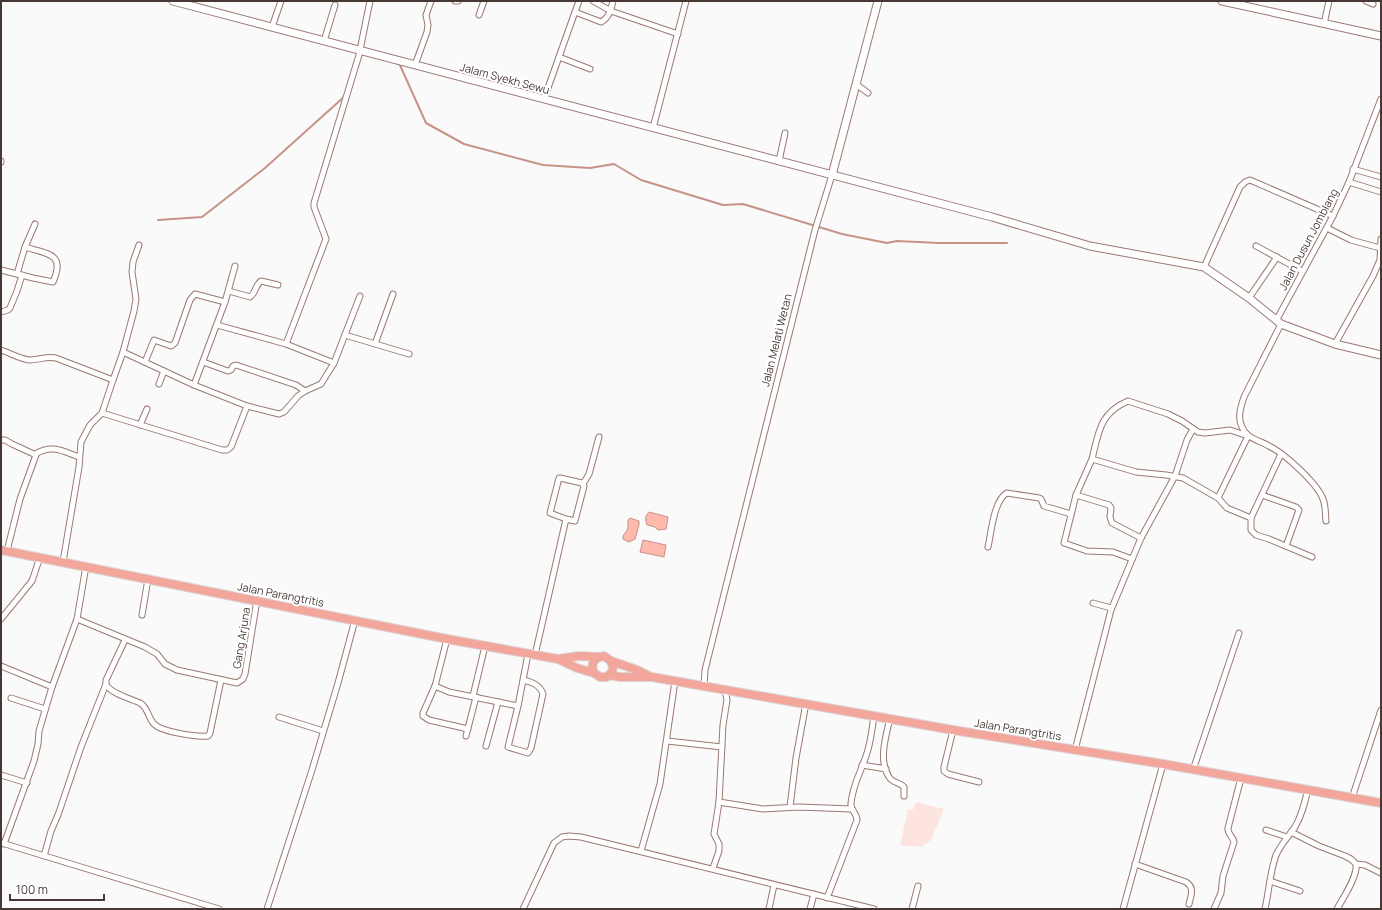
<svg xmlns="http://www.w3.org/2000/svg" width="1382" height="910" font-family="Manrope,sans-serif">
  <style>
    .green { fill: #fee4df }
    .water { fill: #ffb9ad; stroke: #c89289 }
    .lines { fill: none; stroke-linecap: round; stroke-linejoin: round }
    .stream { stroke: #c89289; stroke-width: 2 }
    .street-casing { stroke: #9b7872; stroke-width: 7 }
    .secondary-casing { stroke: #9b7872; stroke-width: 9 }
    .primary-casing { stroke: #dad7d7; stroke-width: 10 }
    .street { stroke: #fff; stroke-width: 5 }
    .secondary { stroke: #fff; stroke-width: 7 }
    .primary { stroke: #f2a69c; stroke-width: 8 }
    .labels { text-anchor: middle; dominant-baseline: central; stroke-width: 4; stroke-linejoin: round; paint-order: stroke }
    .street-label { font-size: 11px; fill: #473735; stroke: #fff }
  </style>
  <rect width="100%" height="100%" fill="#fafafa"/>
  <!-- green -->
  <path class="green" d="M916 802 944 809 931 840 921 847 900 845 908 809 913 810Z"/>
  <!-- water -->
  <g class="water">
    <path d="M649 512 668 517 666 529 658 530 655 527 647 525C645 519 645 516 649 512Z"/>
    <path d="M630 518 639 521V525L635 539 629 542 623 539V536C628 529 628 530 628 520Z"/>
    <path d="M643 540 666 545 664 557 640 552Z"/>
  </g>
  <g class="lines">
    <!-- stream -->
    <g class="stream">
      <path d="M399 63 426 123 464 144 543 165 590 168 614 164 641 180 723 205 743 204 842 234 887 243 897 241 939 243H1007"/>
      <path d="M158 220 202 217 265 168 345 96"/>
    </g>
    <defs>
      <g id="street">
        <path d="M455 1H458"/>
        <path d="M579 1 575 12 601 22C609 18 611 9 613 1"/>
        <path d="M593 1 611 11 678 34"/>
        <path d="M1366 1 1373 4"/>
        <path d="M479 15 484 1"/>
        <path d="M1324 24 1329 1"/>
        <path d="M272 27 281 1"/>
        <path d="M324 41 335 5"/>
        <path d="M559 57 590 69"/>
        <path d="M415 65 427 32 428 25 426 15 431 1"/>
        <path d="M856 84 868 93"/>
        <path d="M544 99 575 12"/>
        <path d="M653 128 686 1"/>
        <path d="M779 161 785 133"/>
        <path d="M1 162V161"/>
        <path d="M1353 169 1381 177"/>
        <path d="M1349 182 1381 192"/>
        <path d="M1327 228 1351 240 1380 248"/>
        <path d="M1256 246 1302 271"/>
        <path d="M1204 267 1240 187 1245 182 1250 180 1333 216"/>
        <path d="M1 270 33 278 53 282C66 253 47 254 25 247"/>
        <path d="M17 274 25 247 35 224"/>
        <path d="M229 291 250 297C256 293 255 285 261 281L278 285"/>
        <path d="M1249 298 1277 257"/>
        <path d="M1 312 8 310 10 308 17 291 22 275"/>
        <path d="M1276 321 1333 216 1349 182 1381 99"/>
        <path d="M1281 324 1244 397C1241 406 1237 418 1242 427 1247 439 1259 440 1269 446 1285 454 1317 483 1323 499 1326 506 1325 514 1326 521"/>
        <path d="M345 335 409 354"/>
        <path d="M286 344 326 239 314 207V203L359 55 370 1"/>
        <path d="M375 344 393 294"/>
        <path d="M1335 344 1373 276 1380 260 1381 239"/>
        <path d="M1 350C10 353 20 359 29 360 39 360 46 356 56 358L113 380"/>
        <path d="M123 352 194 385 225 302 235 266"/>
        <path d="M145 362 154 340 171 346 175 343 190 300 195 294 225 302"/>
        <path d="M203 362 228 371 231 370 233 366 236 365 296 385 305 391"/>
        <path d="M334 363 360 296"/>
        <path d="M159 384 164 371"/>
        <path d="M194 385 247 406 279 414 284 412 298 396 305 391 321 384 334 363 286 344 217 325"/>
        <path d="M102 413 222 450H227L231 447 247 406"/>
        <path d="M140 425 147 409"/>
        <path d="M1 440H5L12 444 36 455 20 499 7 551"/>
        <path d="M35 454C53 444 62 451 79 457"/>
        <path d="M1281 454 1251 518V530L1256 535 1269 539 1312 557"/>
        <path d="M1092 459 1076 495 1064 543 1087 551 1113 552 1132 559"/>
        <path d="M583 484 589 474 599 437"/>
        <path d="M1076 495 1109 505 1111 508 1110 517 1112 523 1141 538"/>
        <path d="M1262 495 1296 507 1299 510 1286 546"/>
        <path d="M1218 498 1248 436 1230 430 1205 433 1198 432 1182 421 1168 414 1128 401C1100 413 1099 431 1092 459L1136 472 1166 475 1183 478 1218 498 1227 508 1251 518"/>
        <path d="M988 547C991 534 994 499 1007 493L1039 498 1041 499 1044 506 1071 514"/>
        <path d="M63 562 79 467 81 442 90 425 102 413 113 380 123 352 134 311 136 299 132 272 133 262 139 245"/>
        <path d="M1093 603 1111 608"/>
        <path d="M142 615 148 579"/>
        <path d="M1 619 32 581 40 557"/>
        <path d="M77 619 145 647 157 654 165 664 177 670 237 683 243 679 245 674 257 600"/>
        <path d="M447 639 435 686 423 713V716L429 720 468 729"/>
        <path d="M125 640 106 680V684C109 693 132 699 140 703 148 707 148 718 154 724 162 732 196 737 208 736L210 733 221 680"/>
        <path d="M535 655 566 519 575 521 584 486 582 483 560 478H559L550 513 566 519"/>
        <path d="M1 666 52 687"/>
        <path d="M523 680C532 682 540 685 543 694L531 748 528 753 508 747 518 706 528 654"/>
        <path d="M435 686 449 692 518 706"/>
        <path d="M704 686 705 670 815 230 832 175"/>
        <path d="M473 696 485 646"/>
        <path d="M11 698 45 709"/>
        <path d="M279 717 323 731"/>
        <path d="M890 718C886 736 878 760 889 777 892 783 900 782 904 787V796"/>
        <path d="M953 730 944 767V771L948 774 979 782"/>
        <path d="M466 736 476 697"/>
        <path d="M667 741 722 747"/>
        <path d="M486 746 498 702"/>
        <path d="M1075 750 1111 610 1141 538 1175 476 1187 440 1193 429"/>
        <path d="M862 765 886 769"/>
        <path d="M1193 770 1239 633"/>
        <path d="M1 775 27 783"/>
        <path d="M1352 798 1381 710"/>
        <path d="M719 802 763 809 798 807 852 809"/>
        <path d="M790 807 796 758 806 703"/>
        <path d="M1266 830 1287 837"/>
        <path d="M1291 832 1319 846 1345 856 1351 859 1356 864 1365 865 1381 873"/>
        <path d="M2 843 219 909"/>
        <path d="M4 844 34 761 38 744 39 731 52 687 77 619 86 566"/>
        <path d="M641 851 660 784 675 681"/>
        <path d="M44 856 51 831 58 815 81 747 106 684"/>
        <path d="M1135 864 1186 882C1195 888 1191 895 1189 904"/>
        <path d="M713 868 719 851V844L714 834 719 802 723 725 727 700 725 690"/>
        <path d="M1270 881 1300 891"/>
        <path d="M827 898 857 820C857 813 850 810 851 803 853 783 862 770 867 753 871 741 872 728 874 716"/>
        <path d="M267 909 312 770 338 683 355 620"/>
        <path d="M523 909 554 843 562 837 569 836 581 837 874 909"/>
        <path d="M769 909 774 885"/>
        <path d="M810 909 814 894"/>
        <path d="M912 909 918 886"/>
        <path d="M1123 909 1163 764"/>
        <path d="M1214 909 1221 893 1223 876 1234 842C1233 836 1227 834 1228 828L1241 778"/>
        <path d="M1265 909C1269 891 1270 872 1276 855 1281 844 1289 836 1295 827 1302 815 1305 802 1308 789"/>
        <path d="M1337 909C1343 898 1358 876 1356 864"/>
      </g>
      <g id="secondary">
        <path d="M173 1 992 217 1090 246 1204 267 1249 298 1281 324 1335 344 1381 355"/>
        <path d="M1222 1 1381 36"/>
        <path d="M832 175 878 1"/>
      </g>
      <g id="primary">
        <path d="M1 550 447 639 558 659 577 668 594 673 600 677H607L612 672 613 667 611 661 604 656C594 657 590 665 594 673"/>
        <path d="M558 659 579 656 599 657"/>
        <path d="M611 661 637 670 649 676"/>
        <path d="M610 675 620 677H652L953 730 1163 764 1381 803"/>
      </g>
    </defs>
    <!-- street casing -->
    <use href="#street" class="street-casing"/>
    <!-- secondary casing -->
    <use href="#secondary" class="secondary-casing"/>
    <!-- primary casing -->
    <use href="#primary" class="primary-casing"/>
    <!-- street -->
    <use href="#street" class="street"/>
    <!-- secondary -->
    <use href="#secondary" class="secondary"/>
    <!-- primary -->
    <use href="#primary" class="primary"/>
  </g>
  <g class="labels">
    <!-- street labels -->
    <g class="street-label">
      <text transform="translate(505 78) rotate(15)">Jalam Syekh Sewu</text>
      <text transform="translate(1308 239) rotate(-62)">Jalan Dusun Jomblang</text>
      <text transform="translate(776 340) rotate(-76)">Jalan Melati Wetan</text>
      <text transform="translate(281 594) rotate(11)">Jalan Parangtritis</text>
      <text transform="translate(241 638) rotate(-81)">Gang Arjuna</text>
      <text transform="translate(1018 729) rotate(9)">Jalan Parangtritis</text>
    </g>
  </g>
  <!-- border -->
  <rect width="1382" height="910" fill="none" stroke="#473735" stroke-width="4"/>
  <!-- scale -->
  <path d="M10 894v6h94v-6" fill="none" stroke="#473735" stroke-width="2"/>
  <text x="16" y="894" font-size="12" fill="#473735" stroke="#ffffff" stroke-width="3" paint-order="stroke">100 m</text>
</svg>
